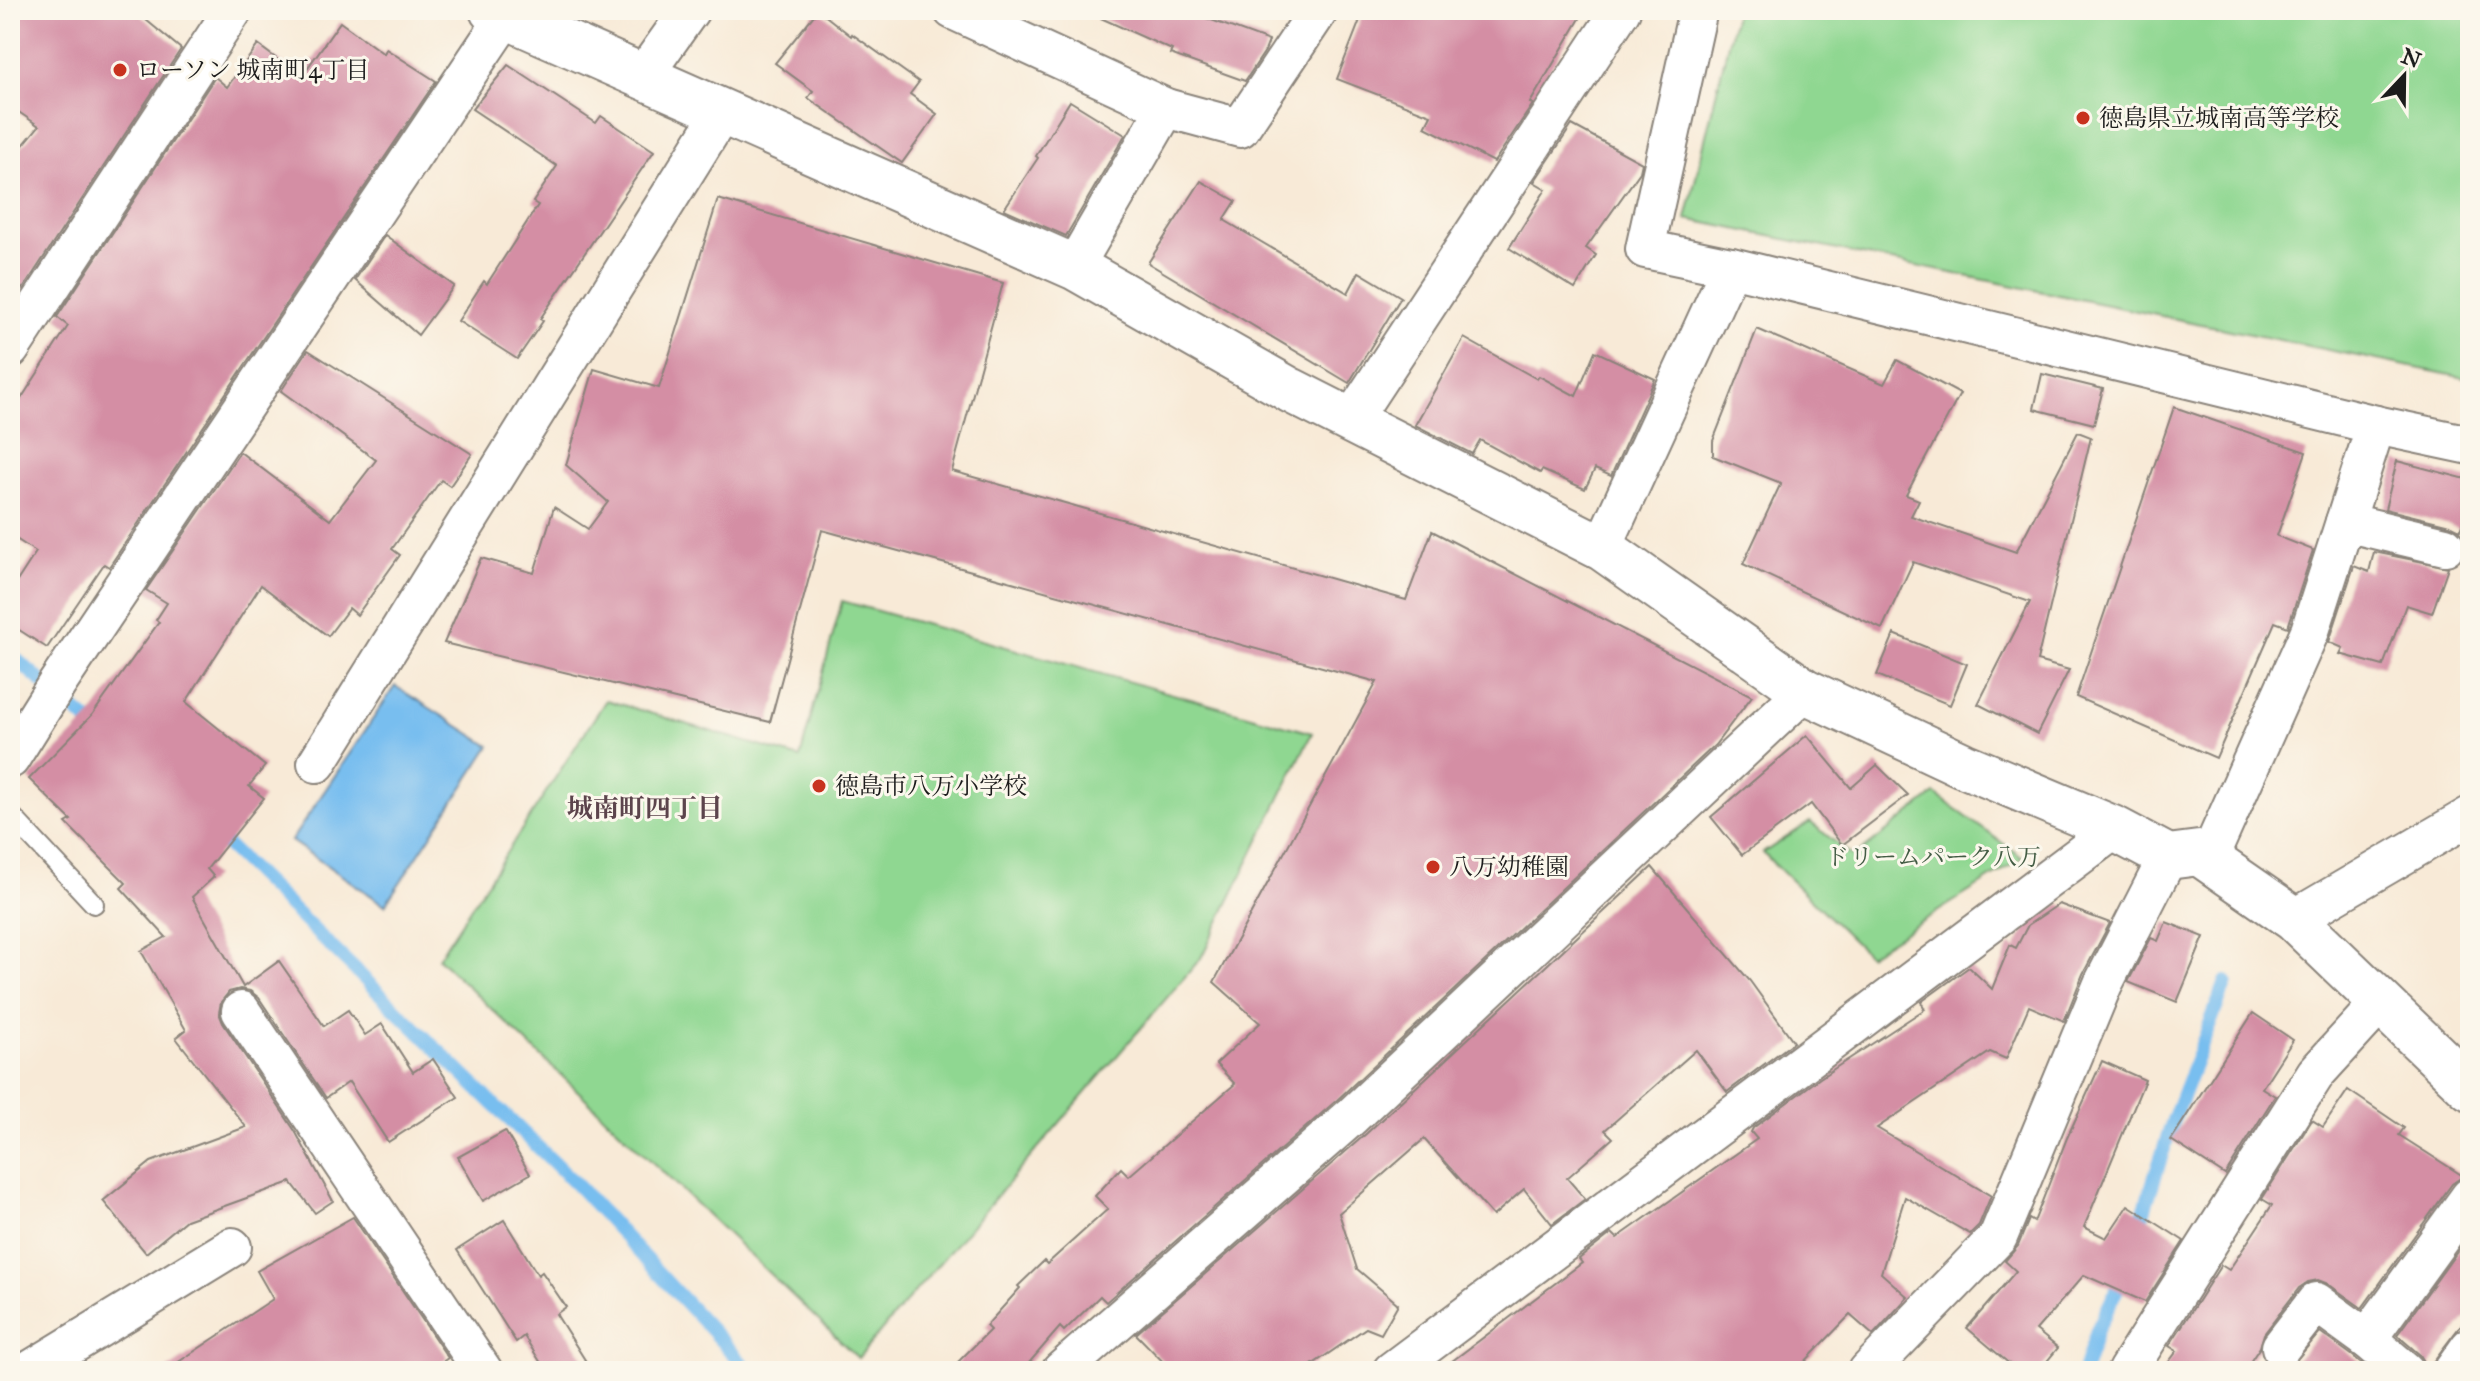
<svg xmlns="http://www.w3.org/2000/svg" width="2480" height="1381" font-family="'IM FELL Great Primer','Noto Serif JP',serif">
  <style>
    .green { fill: #8fd791; stroke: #567a56; stroke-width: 2 }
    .water { fill: #78beef; stroke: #4a6d86; stroke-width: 2 }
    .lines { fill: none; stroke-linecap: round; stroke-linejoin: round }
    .stream { stroke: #78beef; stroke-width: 14 }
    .building { fill: #d48ea4 }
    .service-casing { stroke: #8a837a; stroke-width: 22 }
    .minor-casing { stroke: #8a837a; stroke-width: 42 }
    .tertiary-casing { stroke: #8a837a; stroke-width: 48 }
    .service { stroke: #fff; stroke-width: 18 }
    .minor { stroke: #fff; stroke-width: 38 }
    .tertiary { stroke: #fff; stroke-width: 44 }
    .poi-dot { fill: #c8321e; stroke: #fbf7ec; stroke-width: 3 }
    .labels { text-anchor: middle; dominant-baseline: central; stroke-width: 6; stroke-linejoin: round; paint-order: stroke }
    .poi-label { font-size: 24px; fill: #1c1c1c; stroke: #fbf7ec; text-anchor: start }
    .park-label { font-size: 24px; fill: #445d45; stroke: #fbf7ec }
    .neighbourhood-label { font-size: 26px; font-weight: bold; fill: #5c444c; stroke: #fbf7ec }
  </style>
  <rect width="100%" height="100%" fill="#fbf7ec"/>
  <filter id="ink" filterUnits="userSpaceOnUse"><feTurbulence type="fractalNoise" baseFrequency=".0125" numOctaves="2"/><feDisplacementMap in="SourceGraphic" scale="16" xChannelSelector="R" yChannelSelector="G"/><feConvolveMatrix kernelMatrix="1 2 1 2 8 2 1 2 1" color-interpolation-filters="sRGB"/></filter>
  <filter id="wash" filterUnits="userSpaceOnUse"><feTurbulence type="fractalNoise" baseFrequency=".006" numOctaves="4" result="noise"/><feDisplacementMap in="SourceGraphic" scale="32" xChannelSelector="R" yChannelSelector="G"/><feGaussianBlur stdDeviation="1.8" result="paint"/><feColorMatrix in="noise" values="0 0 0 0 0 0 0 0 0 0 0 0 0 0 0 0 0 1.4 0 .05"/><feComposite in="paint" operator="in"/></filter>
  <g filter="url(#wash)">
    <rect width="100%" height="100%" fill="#f8ead7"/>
    <!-- green -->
    <g class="green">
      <path d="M1736 10H2470V379L1686 219Z"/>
      <path d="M842 601 1312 733 1201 958 858 1358 438 958 606 700 800 758Z"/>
      <path d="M1935 794 2023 858 1868 955 1763 853 1810 822 1854 857Z"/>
    </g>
    <!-- water -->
    <path class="water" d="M395 686 490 746 385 905 291 841Z"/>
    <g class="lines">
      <!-- stream -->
      <g class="stream">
        <path d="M10 654 101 732"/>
        <path d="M215 834 578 1186 749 1371"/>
        <path d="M2138 1230 2173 1120 2226 982"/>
        <path d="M2084 1371 2097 1330 2125 1273"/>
      </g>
    </g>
    <g id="blocks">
      <!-- building -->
      <g class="building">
        <path d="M10 10H134L181 49 23 289 10 279V161L39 126 10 106Z"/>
        <path d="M818 10 851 36 852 34 919 82 910 94 937 114 902 163 808 98 813 91 775 63Z"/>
        <path d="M1083 10H1184L1269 41 1265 51 1245 81 1170 54 1172 50Z"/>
        <path d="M1364 10H1585L1530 103 1533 104 1494 162 1425 127 1431 115 1337 79Z"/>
        <path d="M340 22 384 54 386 49 436 81 109 567 104 564 47 648 10 624V592L36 552 10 535V416L68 326 57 317 215 77 227 87 258 45 301 77Z"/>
        <path d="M508 65 596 123 601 116 654 151 540 319 543 321 517 359 458 321 484 281 487 284 538 205 533 202 557 166 472 109Z"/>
        <path d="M1070 101 1125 135 1066 236 1004 209 1038 158 1036 156Z"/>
        <path d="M1572 125 1642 163 1640 172 1586 248 1596 255 1575 289 1509 248 1546 189 1534 182Z"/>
        <path d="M1201 181 1236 201 1224 220 1348 293 1359 272 1401 297 1349 383 1148 263Z"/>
        <path d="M718 199 1003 283 952 471 1406 600 1432 531 1752 696 1715 745 1337 1100 1106 1302 1100 1296 1064 1331 1060 1327 1022 1371H949L990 1330 986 1326 1020 1288 1018 1286 1044 1261 1047 1264 1108 1209 1095 1196 1121 1168 1129 1176 1235 1084 1216 1064 1260 1023 1214 982 1377 682 822 530 770 722 444 643 481 558 534 573 554 507 588 529 608 502 566 465 594 369 659 388Z"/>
        <path d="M385 235 454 286 418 335 355 280Z"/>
        <path d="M1757 329 1884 384 1897 360 1960 394 1906 495 1919 500 1911 516 2016 552 2078 432 2091 437 2037 661 2069 670 2037 734 1978 704 2030 602 1913 562 1882 629 1743 564 1781 483 1713 456V441Z"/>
        <path d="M1464 338 1537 379 1539 376 1576 396 1595 351 1655 379 1611 476 1595 469 1585 489 1542 470 1540 473 1480 440 1472 454 1415 425Z"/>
        <path d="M308 350 472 454 450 486 441 480 392 549 400 555 357 615 349 608 328 636 261 585 186 702 265 766 249 786 264 798 207 869 214 877 192 897 243 987 279 961 324 1026 348 1010 365 1035 382 1024 413 1072 433 1059 458 1097 388 1142 349 1082 326 1098 259 998 250 991 240 989 229 992 221 1002 219 1013 223 1023 295 1131 333 1201 315 1213 291 1182 186 1220 146 1253 103 1201 151 1162 246 1127 176 1038 186 1030 141 951 166 937 121 888 126 883 66 823 71 820 29 779 92 715 159 622 156 620 167 603 146 590 240 452 330 520 376 460 281 391Z"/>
        <path d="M2042 374 2103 389 2094 424 2034 409Z"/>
        <path d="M2174 407 2306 452 2277 536 2313 550 2288 627 2275 622 2216 758 2076 697Z"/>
        <path d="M2397 461 2470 480V524L2463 522 2460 530 2450 525 2385 509Z"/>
        <path d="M2374 552 2448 567 2432 613 2406 605 2383 666 2340 654 2343 648 2329 642 2354 566 2369 572Z"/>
        <path d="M1894 634 1967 664 1950 705 1877 675Z"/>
        <path d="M1807 735 1851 788 1877 765 1908 795 1842 845 1811 804 1742 855 1711 817Z"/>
        <path d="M1652 867 1750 981 1794 1042 1727 1092 1696 1050 1605 1130 1613 1138 1567 1178 1585 1199 1552 1224 1524 1189 1493 1216 1424 1139 1339 1213 1357 1269 1398 1304 1381 1334 1366 1328 1303 1371H1172L1136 1334 1367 1133Z"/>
        <path d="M2059 904 2110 923 2083 974 2064 1021 2029 1006 2006 1059 1990 1052 1877 1128 1991 1196 1979 1225 1970 1234 1905 1197 1881 1273 1908 1297 1873 1335 1850 1315 1796 1371H1439L1582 1263 1579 1259 1612 1233 1617 1238 1757 1139 1751 1132 1753 1128 1820 1078 1925 1009 1921 1002 1969 967 1992 989 2010 945 2016 948 2028 925Z"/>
        <path d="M2166 922 2204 937 2177 1002 2128 982 2151 938 2158 941Z"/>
        <path d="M2253 1013 2293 1040 2262 1088 2275 1096 2225 1175 2171 1140Z"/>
        <path d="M2102 1061 2145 1080 2084 1227 2106 1238 2128 1205 2184 1241 2145 1302 2084 1275 2036 1330 2058 1348 2039 1371H2018L1967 1328 2016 1271 2005 1261 2018 1246 2029 1219 2034 1222 2067 1138Z"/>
        <path d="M2348 1090 2404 1128 2399 1135 2463 1176 2452 1184 2362 1308 2328 1284 2318 1280 2308 1282 2299 1288 2264 1334 2260 1347 2244 1371H2162L2177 1351 2169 1346 2221 1265 2229 1270 2272 1205 2262 1199 2312 1120 2323 1127Z"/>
        <path d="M505 1131 530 1174 483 1201 458 1157Z"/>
        <path d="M353 1217 448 1358 429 1371H165L273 1299 257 1271Z"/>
        <path d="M504 1220 538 1275 542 1272 566 1307 556 1314 592 1371H546L524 1336 516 1342 457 1250Z"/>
        <path d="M2470 1234V1313L2426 1371 2425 1363 2420 1355 2397 1335Z"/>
        <path d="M2320 1332 2353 1356 2371 1371H2300L2292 1365Z"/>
      </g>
    </g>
  </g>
  <g filter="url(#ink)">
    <use href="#blocks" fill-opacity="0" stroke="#8a837a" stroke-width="2"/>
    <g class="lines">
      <defs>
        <path id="service" d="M10 814 94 904"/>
        <g id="minor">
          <path d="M953 10 1166 108 1240 128 1319 10"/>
          <path d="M1698 10 1645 249 1731 267 2376 425 2470 445"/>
          <path d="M643 76 690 10"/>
          <path d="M1074 267 1166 108"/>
          <path d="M10 349 233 10"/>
          <path d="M1350 422 1621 10"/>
          <path d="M2345 522 2445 546"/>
          <path d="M1602 548 1731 267"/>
          <path d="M10 759 57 684 506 16"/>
          <path d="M317 763 723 111"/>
          <path d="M2208 860 2310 631 2376 425"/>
          <path d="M2294 919 2470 816"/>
          <path d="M241 1011 483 1371"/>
          <path d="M2367 1339 2405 1371"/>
          <path d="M2281 1347 2316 1302 2367 1339 2470 1197"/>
          <path d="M29 1371 232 1247"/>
          <path d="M1061 1371 1352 1116 1805 691"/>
          <path d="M1392 1371 2115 829"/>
          <path d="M1868 1371 1998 1237 2103 984 2168 857"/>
          <path d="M2127 1371 2316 1073 2381 1002"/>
          <path d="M2453 1371 2470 1347"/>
        </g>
        <path id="tertiary" d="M492 10 1074 267 1290 390 1602 548 1805 691 1963 765 2115 829 2168 857 2199 853 2294 919 2470 1088"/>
      </defs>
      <!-- service casing -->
      <use href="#service" class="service-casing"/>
      <!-- minor casing -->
      <use href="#minor" class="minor-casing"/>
      <!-- tertiary casing -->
      <use href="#tertiary" class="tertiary-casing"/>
      <!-- service -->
      <use href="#service" class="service"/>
      <!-- minor -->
      <use href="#minor" class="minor"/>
      <!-- tertiary -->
      <use href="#tertiary" class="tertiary"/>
    </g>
  </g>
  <!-- markers -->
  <g class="poi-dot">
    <circle cx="120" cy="70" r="8"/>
    <circle cx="2083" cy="118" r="8"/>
    <circle cx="819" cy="786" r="8"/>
    <circle cx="1433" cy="867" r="8"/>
  </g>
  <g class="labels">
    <!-- poi labels -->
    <g class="poi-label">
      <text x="136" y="70">ローソン 城南町4丁目</text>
      <text x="2099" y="118">徳島県立城南高等学校</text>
      <text x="835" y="786">徳島市八万小学校</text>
      <text x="1449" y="867">八万幼稚園</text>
    </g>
    <!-- park labels -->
    <g class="park-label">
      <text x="1933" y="857">ドリームパーク八万</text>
    </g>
    <!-- neighbourhood labels -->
    <g class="neighbourhood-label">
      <text x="645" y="808">城南町四丁目</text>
    </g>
  </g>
  <!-- margin -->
  <rect width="2480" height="1381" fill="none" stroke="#fbf7ec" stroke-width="40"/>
  <!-- north arrow -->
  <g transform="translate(2404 76) rotate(22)" stroke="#fbf7ec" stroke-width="6" paint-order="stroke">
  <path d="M0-6L14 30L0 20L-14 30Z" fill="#1c1c1c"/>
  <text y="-12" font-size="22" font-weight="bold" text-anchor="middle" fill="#1c1c1c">N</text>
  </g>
</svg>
